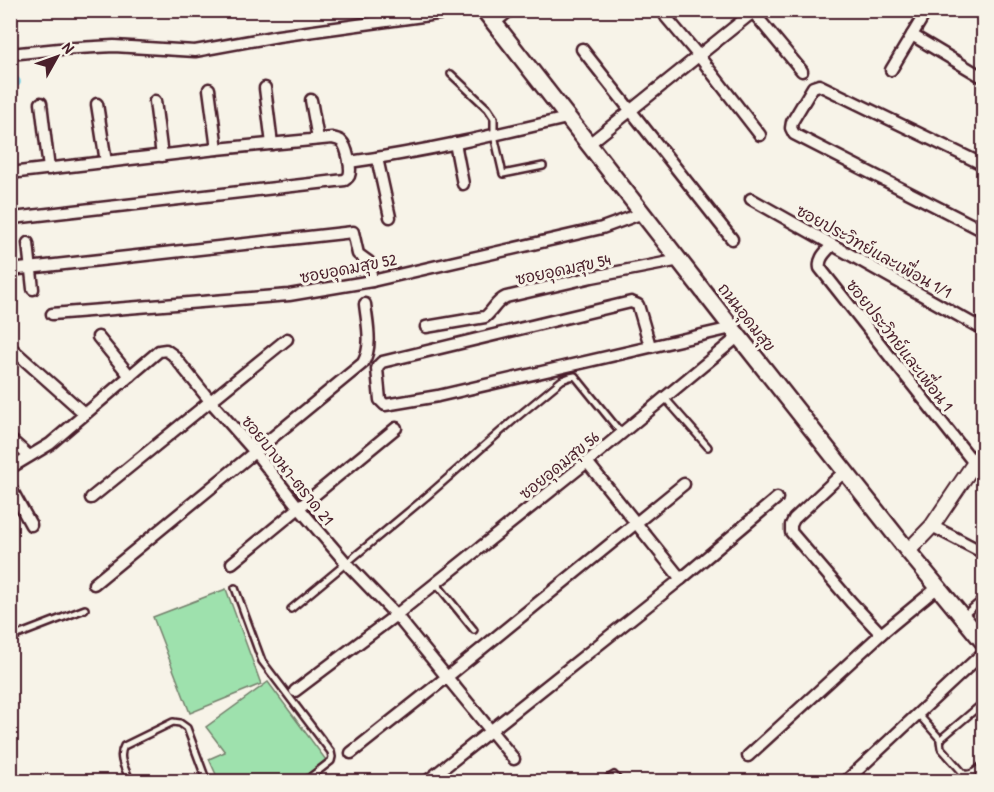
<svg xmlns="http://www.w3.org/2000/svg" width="994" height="792" font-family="'Patrick Hand','Playpen Sans Thai',sans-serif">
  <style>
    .garden { fill: #9ee1ad; stroke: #74806c; stroke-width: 1.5 }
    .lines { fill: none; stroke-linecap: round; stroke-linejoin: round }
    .canal { stroke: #88d6e6; stroke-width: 10 }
    .service-casing { stroke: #4a1f2b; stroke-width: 10 }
    .minor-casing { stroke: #4a1f2b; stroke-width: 15 }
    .tertiary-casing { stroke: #4a1f2b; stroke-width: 18 }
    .secondary-casing { stroke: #4a1f2b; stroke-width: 20 }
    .service { stroke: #f7f3e8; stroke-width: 5 }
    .minor { stroke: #f7f3e8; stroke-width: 10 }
    .tertiary { stroke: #f7f3e8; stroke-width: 14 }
    .secondary { stroke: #f7f3e8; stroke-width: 15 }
    .labels { text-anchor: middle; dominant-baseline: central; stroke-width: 6; stroke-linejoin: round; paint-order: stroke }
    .street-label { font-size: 16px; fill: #4a1f2b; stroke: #f7f3e8 }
  </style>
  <rect width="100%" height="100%" fill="#f7f3e8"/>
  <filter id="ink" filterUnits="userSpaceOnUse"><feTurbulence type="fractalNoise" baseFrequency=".0167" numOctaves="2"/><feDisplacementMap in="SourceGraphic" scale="12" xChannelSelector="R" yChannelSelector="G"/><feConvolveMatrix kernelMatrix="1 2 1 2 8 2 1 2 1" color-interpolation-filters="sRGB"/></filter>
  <g filter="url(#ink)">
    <!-- garden -->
    <g class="garden">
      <path d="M226 589 261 684 190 713 153 617Z"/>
      <path d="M268 682 326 760 300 781H219L209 759 225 752 206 727Z"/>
    </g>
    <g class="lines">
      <!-- canal -->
      <path class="canal" d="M10 76 16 82"/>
      <defs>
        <g id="service">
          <path d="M451 74 488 109 494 118V135L503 174 543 166"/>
          <path d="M665 398 708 447"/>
          <path d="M436 583 474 630"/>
          <path d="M235 588 262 661 331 752 332 757 331 761 304 782"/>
          <path d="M291 609 426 497 516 418 562 380 570 377 575 376 622 434"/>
          <path d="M963 616 984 598"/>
          <path d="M10 638 85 609"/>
          <path d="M984 702 943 737 940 741 941 748 964 774C972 776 978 769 984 764"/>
          <path d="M918 714 941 740"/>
          <path d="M131 782C126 770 117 758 124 746L173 722 180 723 187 728 207 782"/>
          <path d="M602 782 614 775 620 782"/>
          <path d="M771 782H774"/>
        </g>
        <g id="minor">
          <path d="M753 12 802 71"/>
          <path d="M666 17 698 55 760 135"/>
          <path d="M494 23 510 10"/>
          <path d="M912 35 984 78"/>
          <path d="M582 49 732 239"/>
          <path d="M10 54 59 49 114 46 195 51 278 36 466 10"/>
          <path d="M891 70 927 10"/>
          <path d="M265 88 272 144"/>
          <path d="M209 89 217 149"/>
          <path d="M311 100 318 139"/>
          <path d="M155 101 162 156"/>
          <path d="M41 103 49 169"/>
          <path d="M97 104 106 162"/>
          <path d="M455 143 463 184"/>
          <path d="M589 144 753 12 762 10"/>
          <path d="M377 158 390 217"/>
          <path d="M349 162C423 152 495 135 567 118"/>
          <path d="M984 165 819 85 813 87 792 122 791 128 794 134 984 231"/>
          <path d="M10 173 217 149 332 138C336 139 338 139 341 141 347 146 352 169 349 176 348 178 346 179 345 180L13 218 10 217"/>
          <path d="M751 199 984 330"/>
          <path d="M28 243 33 289"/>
          <path d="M832 245C826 252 818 258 820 268L974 463"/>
          <path d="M10 270 353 232 358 254 369 262 372 281"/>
          <path d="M52 314 289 295 372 281 602 228 643 213"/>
          <path d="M426 327 485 317C493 311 496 301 506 297L592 277 680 260"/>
          <path d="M98 337 130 376"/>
          <path d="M650 346 638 305 631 302 382 362 378 366 377 369 380 400 385 405 438 396 732 328"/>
          <path d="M10 347 85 414"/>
          <path d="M10 439 29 456"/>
          <path d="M587 462 681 579 777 498"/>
          <path d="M10 468 50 444 159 351 166 350 173 355 211 402 255 452 299 508 347 564 396 615 514 759"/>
          <path d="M845 471 794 519 791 525V532L851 602 881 634 938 587"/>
          <path d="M10 487 31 525"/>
          <path d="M91 498 287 339"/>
          <path d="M932 526 984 553"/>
          <path d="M232 563 396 428"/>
          <path d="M94 584 363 363C373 346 367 323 365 304"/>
          <path d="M295 691 396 615 587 462 739 336"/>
          <path d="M351 753 447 677 684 484"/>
          <path d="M748 756 881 634"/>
          <path d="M426 782 681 579"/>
          <path d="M845 782 984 652"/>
        </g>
        <path id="tertiary" d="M908 551 932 526 984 449"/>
        <path id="secondary" d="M484 10 732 328 908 551 984 643"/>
      </defs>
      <!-- service casing -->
      <use href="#service" class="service-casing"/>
      <!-- minor casing -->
      <use href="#minor" class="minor-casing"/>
      <!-- tertiary casing -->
      <use href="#tertiary" class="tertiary-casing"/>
      <!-- secondary casing -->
      <use href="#secondary" class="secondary-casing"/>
      <!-- service -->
      <use href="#service" class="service"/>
      <!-- minor -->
      <use href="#minor" class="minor"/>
      <!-- tertiary -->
      <use href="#tertiary" class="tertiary"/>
      <!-- secondary -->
      <use href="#secondary" class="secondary"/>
    </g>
  </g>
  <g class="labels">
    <!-- street labels -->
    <g class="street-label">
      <text transform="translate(874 251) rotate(29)">ซอยประวิทย์และเพื่อน 1/1</text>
      <text transform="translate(348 268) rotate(-11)">ซอยอุดมสุข 52</text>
      <text transform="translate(563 269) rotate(-12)">ซอยอุดมสุข 54</text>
      <text transform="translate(747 317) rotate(52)">ถนนอุดมสุข</text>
      <text transform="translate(900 345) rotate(52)">ซอยประวิทย์และเพื่อน 1</text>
      <text transform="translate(559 465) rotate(-39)">ซอยอุดมสุข 56</text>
      <text transform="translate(288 470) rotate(51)">ซอยบางนา-ตราด 21</text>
    </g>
  </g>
  <!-- margin -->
  <rect width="994" height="792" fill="none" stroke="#f7f3e8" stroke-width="36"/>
  <rect x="18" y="18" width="958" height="756" fill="none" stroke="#4a1f2b" stroke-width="2" filter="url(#ink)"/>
  <!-- north arrow -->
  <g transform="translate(57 57) rotate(50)" stroke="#f7f3e8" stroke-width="4.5" paint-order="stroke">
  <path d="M0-4.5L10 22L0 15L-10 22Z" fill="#4a1f2b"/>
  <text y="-9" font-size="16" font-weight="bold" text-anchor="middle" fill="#4a1f2b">N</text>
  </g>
</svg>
